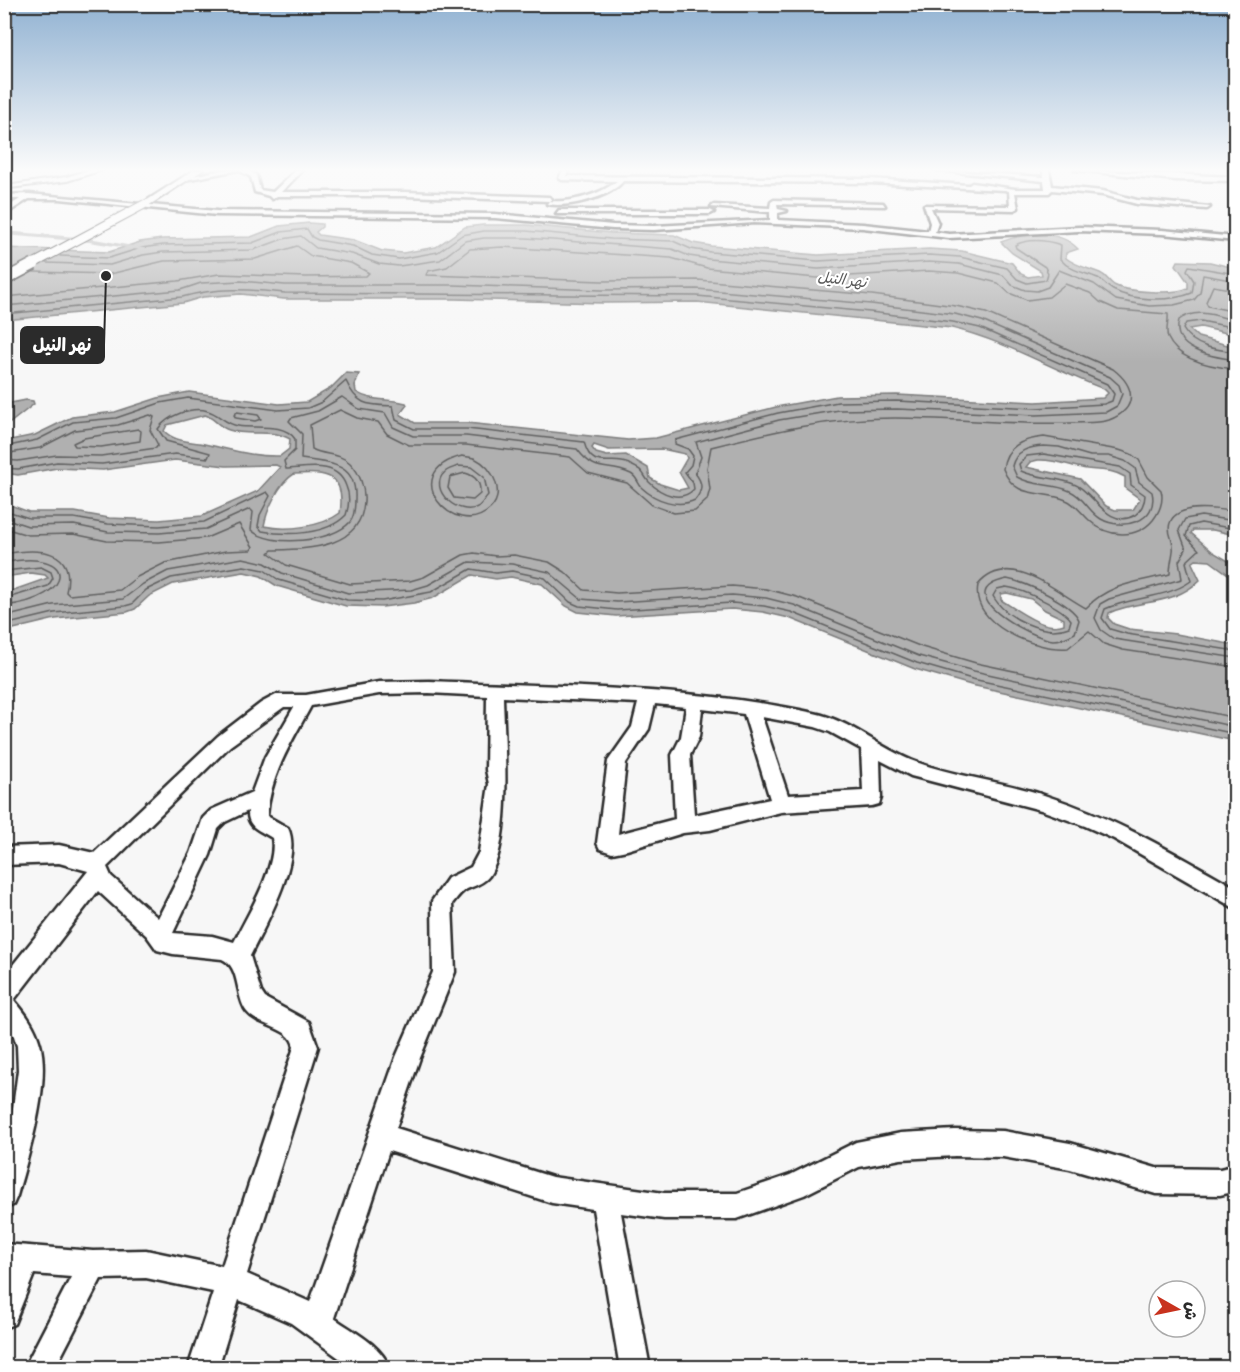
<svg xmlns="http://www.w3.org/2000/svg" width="1240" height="1372" font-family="Pangolin,'Playpen Sans Arabic',sans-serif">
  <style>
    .water { fill: #b0b0b0; stroke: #7b7b7b; stroke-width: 1.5; fill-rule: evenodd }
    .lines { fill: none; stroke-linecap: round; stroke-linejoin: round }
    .shore { stroke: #606060; stroke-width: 1.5 }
    .canal { fill: #b0b0b0; fill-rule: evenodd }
    .minor-casing { stroke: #2b2b2b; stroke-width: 5 }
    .major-casing { stroke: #2b2b2b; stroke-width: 4 }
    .minor { fill: #fff; fill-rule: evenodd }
    .major { fill: #fff; fill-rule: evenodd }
    .major-bridge-far1-casing { stroke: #2b2b2b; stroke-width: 10; stroke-linecap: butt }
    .major-bridge-casing { stroke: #2b2b2b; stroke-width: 14; stroke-linecap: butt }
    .major-bridge-far1 { stroke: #fff; stroke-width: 8 }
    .major-bridge { stroke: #fff; stroke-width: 11 }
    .labels { text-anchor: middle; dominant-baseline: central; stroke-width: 4.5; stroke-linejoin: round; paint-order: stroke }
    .far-water-label { font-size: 15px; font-style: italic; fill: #5a5a5a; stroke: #fff }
    .leader { fill: none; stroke: #2b2b2b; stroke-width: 2 }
    .callout-dot { fill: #2b2b2b; stroke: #fff; stroke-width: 2 }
    .callout { fill: #2b2b2b; stroke: #2b2b2b; stroke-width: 2 }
    .callout-label { font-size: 18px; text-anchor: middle; font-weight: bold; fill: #fff }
  </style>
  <rect width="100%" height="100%" fill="#f7f7f7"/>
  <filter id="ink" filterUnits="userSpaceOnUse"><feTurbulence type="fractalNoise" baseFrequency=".0167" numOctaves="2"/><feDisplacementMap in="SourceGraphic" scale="12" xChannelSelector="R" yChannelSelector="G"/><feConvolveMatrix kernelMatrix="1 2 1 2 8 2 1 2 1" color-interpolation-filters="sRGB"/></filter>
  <g filter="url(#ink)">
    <!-- water -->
    <g class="water">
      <path d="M309 223 322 224V227L316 232 319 235 354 240 382 251 403 253 436 247 465 227 483 225H526L612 233 674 235 693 243 711 246 818 255 929 249 962 251 1012 263 1021 274 1028 277 1042 275 1041 271 1012 253 1001 242C1024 233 1060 229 1078 249L1066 253V258C1076 266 1088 268 1100 273 1107 276 1108 281 1114 285 1127 292 1175 295 1188 288V282L1176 265 1178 261 1210 262 1235 268V335L1201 327 1189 329 1198 337 1235 347V535L1213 530H1193L1191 533 1213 552 1235 565V579L1210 561 1196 560 1192 563 1200 580C1174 606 1140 599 1109 613L1108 618 1114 624 1129 629 1176 634 1235 645V741L971 685 915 669 789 618 763 612 732 609 616 616 578 612 566 606 542 584 511 577 496 579 472 575 433 598 414 603 382 607 346 606 277 586 261 576 244 572 173 584 149 596 135 609 127 612 55 619 5 631V593L48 578 45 575 31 573 5 577V503L29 512H75L109 518 159 520 202 516 258 491 280 467 276 465 226 466 175 460 103 470 57 468 18 475 5 473V441L35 435 72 417 115 412 158 398 189 392 279 404 307 402 331 388 346 373 359 374 355 385 356 392C371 402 389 398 406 403L407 405 400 414 415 423H467L628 440 656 438 776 407 837 396 897 395 1036 402 1103 398 1108 393 1104 389C1053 370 1006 341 952 328L697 302 603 303 454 299H284L241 294 203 297 183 303 5 320V248L109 252 140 242 162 239 251 237 279 226ZM205 415C213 417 219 427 229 430 248 437 272 428 290 439L289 449 280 456C251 457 226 448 199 443 186 441 174 441 164 431L167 425ZM594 445 609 450 662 449 685 454 687 458 679 472 688 488 679 490 660 484 650 478 648 468 626 455 607 456 596 453 592 448ZM1038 460C1055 459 1070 466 1087 469 1101 471 1111 469 1125 477V488L1140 499 1133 510H1115L1106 506 1080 479 1026 467 1030 462ZM294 474C327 472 346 474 340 513 322 527 286 531 264 526 267 509 279 483 294 474ZM1007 593 1031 599 1045 610 1064 619V624C1045 632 1017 610 1001 600V594Z"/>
      <path d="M26 400 33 401 34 404 5 427V404Z"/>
    </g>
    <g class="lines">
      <!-- shore -->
      <g class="shore">
        <path d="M60 256 109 258 141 248 163 245 252 243 281 232 307 229 312 237 318 240 353 246 372 255 399 259 438 252 462 235 484 231H526L611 239 673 241 691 249 710 252 818 261 929 255 960 257 1007 268 1017 279 1027 283 1046 280 1048 273 1045 267 1016 248 1015 245C1030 238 1046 240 1061 245L1060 259C1070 271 1084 272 1098 278 1103 281 1107 287 1113 290 1133 301 1170 302 1192 293L1194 281 1187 270 1189 266 1236 274"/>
        <path d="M46 263 110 265 143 255 163 252 253 250 283 239 301 236 316 248 352 254 379 264 399 266 440 260 465 241 484 238H526L672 249 689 256 709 259 818 269 929 262 959 264 1003 275 1012 285 1025 290 1037 291 1048 287 1059 270 1094 284 1116 300 1149 306 1174 305 1194 300 1200 293 1203 275 1236 281"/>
        <path d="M1236 290 1213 286 1206 302 1208 306 1236 312"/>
        <path d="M4 297 178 281 219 274 306 277 366 276 369 273 351 263 311 256 297 246 255 259 164 261 110 274 34 272"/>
        <path d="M4 306 180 290 201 283 241 281 285 285H454L602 290 697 289 871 304 955 314 982 321 1110 377 1119 385 1122 394 1117 406 1106 412 1036 415 897 409 839 410 779 420 696 442 701 457 695 473C703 483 703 490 695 500 678 508 656 501 642 488 638 484 637 477 631 474 607 462 597 476 577 449L466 436H413L393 427 385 413 359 409 342 397 318 411 291 418 289 421 302 434 301 459C328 463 357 462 355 499 355 506 355 516 350 522 333 542 271 548 251 530L253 512 250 509 206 529 159 533 108 532 74 525 28 526 4 518"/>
        <path d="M4 314 182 297C217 287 249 289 285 293L697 296 870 312 953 322 980 328 1107 384 1114 394 1112 401 1104 404 1036 408 897 401 838 402 778 413 675 440V444L688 449 693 456 691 465 685 472 693 483 694 489C681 503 661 494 649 482 646 479 644 474 641 471 638 468 632 466 629 464 611 455 592 473 584 442L467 429H414L396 420 393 406C368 405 357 406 346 381L322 402 308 408 278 410 188 398 160 403 116 418 73 422 37 440 4 447"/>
        <path d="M1236 321C1217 316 1196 307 1179 320 1170 351 1214 357 1236 360"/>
        <path d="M1236 328 1201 321 1186 323 1183 329C1193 347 1217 350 1236 352"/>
        <path d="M1236 369C1214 367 1178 361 1168 338 1165 330 1169 322 1168 314L1118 310 1100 302 1090 293 1065 284 1049 297 1027 300 1009 293 998 283 958 273 929 271 817 278 707 268 671 258 503 247 470 249 447 267 428 271 426 275 602 281 698 280 872 295 956 306 986 313 1113 369C1135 386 1139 408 1109 420 1098 424 1081 422 1068 423 1010 425 953 418 895 418 829 418 774 431 711 447L707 468 710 489 707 500 695 511 674 513 652 505 627 483 588 473 570 457 466 445H409L387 434 378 422 357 418 340 410 310 425 312 449C324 456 338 452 350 463 360 473 365 488 364 502 361 549 308 549 272 550L269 553 286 565 350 584 410 581 424 577 463 555 474 553 496 556 514 555 549 562 565 572 584 590 617 593 732 586 766 589 797 597 922 647 976 663 1236 718"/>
        <path d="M237 412 258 415 261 419 255 421 236 418 234 415Z"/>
        <path d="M138 429 141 431 140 441 101 447 75 446 73 443 84 438Z"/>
        <path d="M1044 437 1119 450 1131 454 1139 460 1148 477 1161 490C1164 501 1160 511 1153 520 1137 539 1108 538 1090 521 1082 514 1076 504 1066 500 1041 489 1016 501 1003 469 1005 446 1023 439 1044 437Z"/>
        <path d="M1044 446 1059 447 1090 456H1109L1125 461 1135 468 1139 482 1152 492C1159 522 1122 531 1101 519 1089 512 1083 496 1070 491 1053 483 1034 487 1017 477L1012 466C1016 450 1029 447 1044 446Z"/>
        <path d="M4 454 40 448 75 430 118 425 150 415 154 417 150 430 158 445 156 448 101 456 57 455 18 461 4 460"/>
        <path d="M1044 454 1120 467 1130 474 1131 485 1145 495C1145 502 1141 511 1135 515 1109 531 1092 491 1076 485 1059 477 1039 479 1021 471L1019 464 1027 456Z"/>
        <path d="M462 456C466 457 472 457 476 459 493 467 506 494 490 509 455 542 395 473 462 456Z"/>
        <path d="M458 466 471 467 484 477 488 495C485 498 482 504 479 506 460 519 426 489 445 472 448 469 454 468 458 466Z"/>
        <path d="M4 468 18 469 57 462 102 464 175 454 208 458 210 453 166 441 158 429C167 416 191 406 208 411 219 414 225 424 238 426 255 429 284 422 295 439V450L284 461 286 469C307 468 337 460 346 486 350 495 349 506 346 515 327 535 287 536 262 531L258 526 260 515 270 496 267 492 204 522 159 526 108 524 74 518H29L4 510"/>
        <path d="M465 473C476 476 481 483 480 494L473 500 454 498 448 488 450 477Z"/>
        <path d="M1236 512C1219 509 1177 502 1170 523 1166 533 1175 541 1173 551 1172 559 1170 565 1170 574 1139 582 1109 583 1086 608 1056 592 1009 548 978 585 970 625 1036 651 1068 648L1089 631 1104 644 1123 650 1236 667"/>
        <path d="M1236 521 1201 516 1185 519 1179 530 1186 549 1179 561 1182 579 1109 599 1100 604 1095 618 1101 630 1114 639 1236 658"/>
        <path d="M4 528 28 535 73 534 107 541 159 542 206 538 239 524 253 547 251 550 226 551 165 563 137 577 120 590 69 595 66 592C77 547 36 548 4 554"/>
        <path d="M1236 529 1201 523 1189 526 1186 536 1199 550 1186 562 1191 581C1166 599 1133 596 1105 609L1102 618 1110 629 1127 634 1236 651"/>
        <path d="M4 563C77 547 78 598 4 606"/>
        <path d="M4 571 41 567 51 572 53 578 48 586 4 599"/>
        <path d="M1007 579C1025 582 1072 603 1079 620L1075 633C1068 637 1061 640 1053 640 1031 638 945 592 1007 579Z"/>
        <path d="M1006 587C1022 589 1062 607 1071 620L1069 627C1045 637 1005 618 993 596L997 589Z"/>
        <path d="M4 617 53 605 123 599 143 584 168 571 243 558 265 563 282 573 348 593 411 590 428 585 469 562 512 564 549 572 581 599 617 602 732 595 766 598 794 605 919 656 974 671 1236 727"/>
        <path d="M4 625 54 613 125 606 132 604 146 590 171 578 244 566 264 570 279 580 347 600 382 601 431 592 471 569 496 573 512 571 545 578 570 602 579 606 617 610 732 603 764 606 791 612 917 663 972 679 1236 734"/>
      </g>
      <!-- canal -->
      <path class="canal" d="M4 231 89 238 149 249 146 251 89 242 4 235Z"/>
      <defs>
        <g id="minor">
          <path d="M222 170H238L190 179 187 177Z"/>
          <path d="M239 170H247L256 175 260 190 273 192 296 170H303L281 192H406L549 197 552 199 549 201C571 203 600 195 617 181L562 180 559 178 563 170H569L566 176 870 179 969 185 972 183 1015 189H1045L1044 181 936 170 1044 177 1043 170H1049L1052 186 1103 191 1137 200 1210 207 1207 209 1137 204 1103 195 1052 190 1049 193H1015L1018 208 1014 210 931 208 938 223 935 232 949 234 1079 227 1162 230 1236 237V241L1162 234 1079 231 949 238 863 228 754 223 654 230 613 229 495 218 217 215 60 199H29L4 215V209L20 199H4V195L29 194 217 211 495 214 613 225 654 226 770 220V212L711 207 714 205 770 208 771 202 774 200 883 203 885 206 777 204 778 209 787 211 778 213V220L863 224 928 231 930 223 924 205 1010 206 1009 191 1005 190 870 183 623 181C610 198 567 208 547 204L549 201 406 196H277L272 199 269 196 255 192 251 177Z"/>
          <path d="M1074 170 1236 177V181L1176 180Z"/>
          <path d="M559 210H710L714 212 710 214H556Z"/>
          <path d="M429 681C557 687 688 686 814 713 852 721 880 749 916 762 957 777 1002 781 1044 795 1115 818 1171 851 1236 888V909L1114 839 1085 826 1041 810 911 776 880 760 881 798 879 804 872 806 781 812 710 830 683 833 627 850 612 853 600 849 597 843 608 761 632 727 638 703 503 697C504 740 513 841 489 876 483 884 473 886 465 890 460 893 456 899 452 904L455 972 420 1058 396 1128 552 1177 664 1193H737L790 1175 856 1142 901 1133 955 1130 1003 1131 1070 1143 1156 1168 1220 1169 1236 1165V1191L1220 1195 1156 1194 1070 1169 1003 1157 955 1156 901 1159 859 1167 804 1195 737 1219H664L621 1213 650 1368H620L593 1209 552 1203 389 1151 334 1318C354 1332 380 1344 390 1368H353L291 1323 239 1300 218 1368H188L213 1292 146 1278 101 1279 55 1368H24L71 1277 34 1274 14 1324 4 1328V1277L7 1272H4V1244L93 1251 146 1250 222 1266 294 1047C291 1026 260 1028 247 1012 235 997 241 967 222 959L173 954 157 950 147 936 98 891 14 1000C26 1014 35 1026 40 1044 51 1083 28 1157 17 1196L13 1205 4 1209V1147L11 1123 18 1070 17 1046 14 1036 4 1024V976L88 871 59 863 4 865V847L59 845 94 853 218 736 261 703 276 695H306L379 682ZM429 693 487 696 486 770 489 784 479 852 471 867 448 878 432 901 433 972 396 1057 310 1302 247 1274 318 1047 309 1022 265 998 261 992 250 956C265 925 303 860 288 828L267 816C270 775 292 741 311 706L379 694ZM655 704 686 707 681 737 672 755 675 819 618 834 626 763 649 729ZM284 707H294L265 757 252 792 211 810 203 818 191 853 158 918 111 876 107 867 230 746ZM702 709 744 714 770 799 694 815 690 755 699 737ZM762 717 815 727 830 732 861 749 863 791 788 795ZM248 811C247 828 260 830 272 838 278 866 247 916 234 942L212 936 173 933 210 855 218 829 225 822Z"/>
        </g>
        <g id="major">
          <path d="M89 170H102L67 181 10 188 6 186 66 177Z"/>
          <path d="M194 170H203L148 206 141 204Z"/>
        </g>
      </defs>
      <!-- minor casing -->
      <use href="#minor" class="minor-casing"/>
      <!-- major casing -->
      <use href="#major" class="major-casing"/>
      <!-- minor -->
      <use href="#minor" class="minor"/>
      <!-- major -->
      <use href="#major" class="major"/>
      <defs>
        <path id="major-bridge-far1" d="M31 265 145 204"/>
        <path id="major-bridge" d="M4 280 34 264"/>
      </defs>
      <!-- major-bridge-far1 casing -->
      <use href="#major-bridge-far1" class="major-bridge-far1-casing"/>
      <!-- major-bridge casing -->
      <use href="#major-bridge" class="major-bridge-casing"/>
      <!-- major-bridge-far1 -->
      <use href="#major-bridge-far1" class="major-bridge-far1"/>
      <!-- major-bridge -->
      <use href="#major-bridge" class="major-bridge"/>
    </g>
  </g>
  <!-- sky -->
  <linearGradient id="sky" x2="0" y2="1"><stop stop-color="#91b2d2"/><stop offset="0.47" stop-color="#fbfbfb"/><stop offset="1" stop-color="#fbfbfb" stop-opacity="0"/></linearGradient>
  <rect width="1240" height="362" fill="url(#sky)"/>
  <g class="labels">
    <!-- far-water labels -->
    <g class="far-water-label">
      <text transform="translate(842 280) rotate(7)">نهر النيل</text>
    </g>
  </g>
  <!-- callouts -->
  <path class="leader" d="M106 276L104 345"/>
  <circle class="callout-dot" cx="106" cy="276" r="6"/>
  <rect class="callout" x="21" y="327" width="83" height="36" rx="6"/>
  <g class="callout-label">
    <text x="62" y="351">نهر النيل</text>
  </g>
  <!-- margin -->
  <rect width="1240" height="1372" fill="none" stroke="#fff" stroke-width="24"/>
  <rect x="12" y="12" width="1216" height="1348" fill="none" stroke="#2b2b2b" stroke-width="2" filter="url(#ink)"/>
  <!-- north arrow -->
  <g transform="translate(1177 1309) rotate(99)"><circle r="28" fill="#ffffff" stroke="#aaaaaa" stroke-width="1.5"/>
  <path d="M0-4.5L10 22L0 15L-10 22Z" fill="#c8321e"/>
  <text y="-9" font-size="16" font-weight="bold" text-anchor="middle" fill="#2b2b2b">ش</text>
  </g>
</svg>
